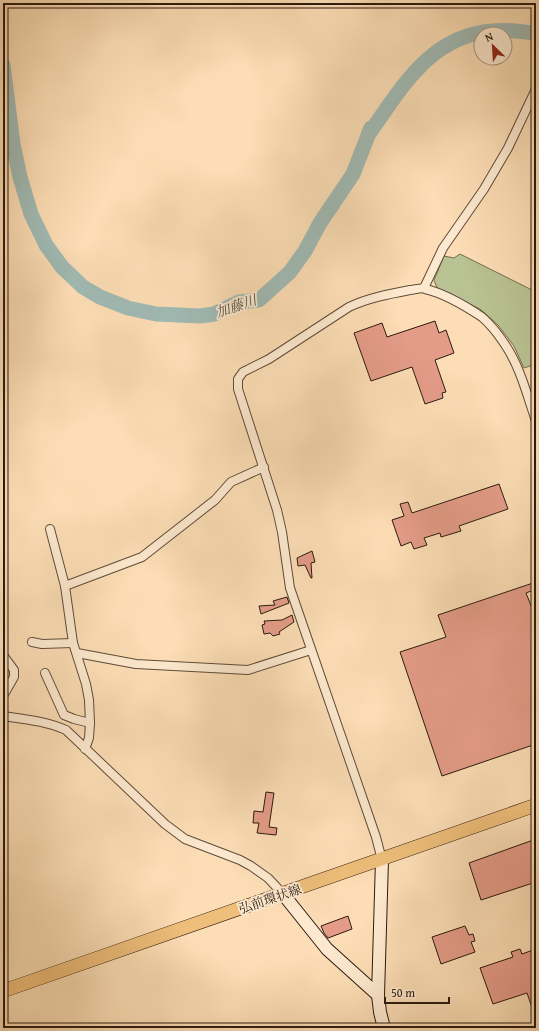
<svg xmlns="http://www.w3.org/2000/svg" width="539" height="1031" font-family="'Gentium Book Plus','Noto Serif JP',serif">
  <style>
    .green { fill: #b9c292; stroke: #726e50 }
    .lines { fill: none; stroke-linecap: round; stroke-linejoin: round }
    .river { stroke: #a0bab4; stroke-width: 15 }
    .building { fill: #e49c88; stroke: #2b1b0e }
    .street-casing { stroke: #5f4c38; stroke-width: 10 }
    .secondary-casing { stroke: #2b1b0e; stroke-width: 14 }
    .primary-casing { stroke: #2b1b0e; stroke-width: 14 }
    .street { stroke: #fde9cf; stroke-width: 8 }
    .secondary { stroke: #fde9cf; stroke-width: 12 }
    .primary { stroke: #eebe7a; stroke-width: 13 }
    .labels { text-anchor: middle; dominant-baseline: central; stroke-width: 3.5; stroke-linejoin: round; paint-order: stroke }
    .street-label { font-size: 13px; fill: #2b1b0e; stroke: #fde9cf }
    .water-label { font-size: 14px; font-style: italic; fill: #545348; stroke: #fde9cf }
  </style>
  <rect width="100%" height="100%" fill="#fcddb5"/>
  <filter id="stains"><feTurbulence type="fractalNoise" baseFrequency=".005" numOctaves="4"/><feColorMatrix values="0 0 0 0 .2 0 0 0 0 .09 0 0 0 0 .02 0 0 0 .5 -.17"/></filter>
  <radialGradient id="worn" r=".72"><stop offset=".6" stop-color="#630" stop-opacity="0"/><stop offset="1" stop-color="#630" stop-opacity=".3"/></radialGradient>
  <!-- green -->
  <path class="green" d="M460 254 536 292V364L524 368 514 346 498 325 480 309 437 288 434 280 444 256 454 258Z"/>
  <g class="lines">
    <!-- river -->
    <path class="river" d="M3 65 13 144 20 177 31 214 46 245 62 267 83 287 100 297 128 308 156 314 200 316 214 314 239 302 259 300 290 272 305 251 320 223 353 174 371 128 368 135C401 89 430 35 493 31 507 29 522 32 536 33"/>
  </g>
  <!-- building -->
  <g class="building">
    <path d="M435 321 439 333 446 330 454 353 435 360 446 392 442 393 443 398 425 404 412 367 371 381 354 333 382 323 387 337Z"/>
    <path d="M499 484 508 509 459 526 461 531 441 537 440 533 424 538 427 545 414 549 411 542 401 546 392 520 404 516 400 504 408 502 412 513Z"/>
    <path d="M312 551 315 562 311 563 312 578H311L305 565 298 566 297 558Z"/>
    <path d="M536 582V589L526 593 532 608 536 606V744L442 776 400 652 446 637 438 615Z"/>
    <path d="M287 597 289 603 261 614 259 606 275 605 273 601Z"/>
    <path d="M292 615 294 622 279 632 280 634 273 636 270 633 264 634 262 625 265 624 264 621 282 620Z"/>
    <path d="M266 792 274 793 269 827 277 828 276 835 257 833 259 823H253L254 811 263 812Z"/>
    <path d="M536 839V882L481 900 469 863Z"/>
    <path d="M348 916 352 929 328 938 324 933 321 926Z"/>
    <path d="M465 926 469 935 473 934 475 941 471 942 475 952 441 964 432 937Z"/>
    <path d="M520 949 522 954 536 949V1016H535L527 993 493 1004 480 968 513 957 511 952Z"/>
  </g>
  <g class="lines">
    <defs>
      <g id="street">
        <path d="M424 288 443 248 484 189 508 148 536 89"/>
        <path d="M50 529 65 586 73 643 86 684 89 700 90 723 89 738 85 749"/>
        <path d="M65 586 142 557 215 500 231 482 264 467"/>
        <path d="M32 642 42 644 73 643"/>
        <path d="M77 653 136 664 248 670 311 650"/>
        <path d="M3 655 14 670V677L3 696"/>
        <path d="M45 673 64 715 74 719 90 723"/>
        <path d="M3 716C24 719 46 721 66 730L165 824 185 839 240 860 251 866 268 878 283 894"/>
        <path d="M382 860 376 837 290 588 282 532 277 510 238 389V379L243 372 269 359 349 307C368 298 389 294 410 290 415 290 421 287 425 289 443 293 467 307 482 317 490 324 498 334 504 343 520 366 527 395 536 421"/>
      </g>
      <g id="secondary">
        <path d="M382 860 378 995 380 1012 384 1028"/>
        <path d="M283 894 327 949 378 995"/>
      </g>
      <path id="primary" d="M3 991 536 805"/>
    </defs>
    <!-- street casing -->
    <use href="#street" class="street-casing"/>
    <!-- secondary casing -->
    <use href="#secondary" class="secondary-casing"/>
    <!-- primary casing -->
    <use href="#primary" class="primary-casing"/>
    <!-- street -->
    <use href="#street" class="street"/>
    <!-- secondary -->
    <use href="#secondary" class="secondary"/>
    <!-- primary -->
    <use href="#primary" class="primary"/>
  </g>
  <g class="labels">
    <!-- street labels -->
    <g class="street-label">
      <text transform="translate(270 899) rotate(-19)">弘前環状線</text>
    </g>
    <!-- water labels -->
    <g class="water-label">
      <text transform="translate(236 306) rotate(-19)">加藤川</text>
    </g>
  </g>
  <!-- margin -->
  <rect width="539" height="1031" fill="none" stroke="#fcddb5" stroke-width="16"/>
  <rect x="4" y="4" width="531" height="1023" fill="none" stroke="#2b1b0e" stroke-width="2"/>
  <rect x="8" y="8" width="523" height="1015" fill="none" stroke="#2b1b0e"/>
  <!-- north arrow -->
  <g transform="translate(493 46) rotate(335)"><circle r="19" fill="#fde9cf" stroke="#a99782"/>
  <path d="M0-3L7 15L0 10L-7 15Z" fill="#8f2418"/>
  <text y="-6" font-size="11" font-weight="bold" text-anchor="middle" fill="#2b1b0e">N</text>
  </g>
  <!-- scale -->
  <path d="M385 997v6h64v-6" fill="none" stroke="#2b1b0e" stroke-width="2"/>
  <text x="391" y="997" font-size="12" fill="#2b1b0e" stroke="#fde9cf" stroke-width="3" paint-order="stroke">50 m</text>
  <rect width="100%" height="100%" filter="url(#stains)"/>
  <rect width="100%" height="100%" fill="url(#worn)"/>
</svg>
